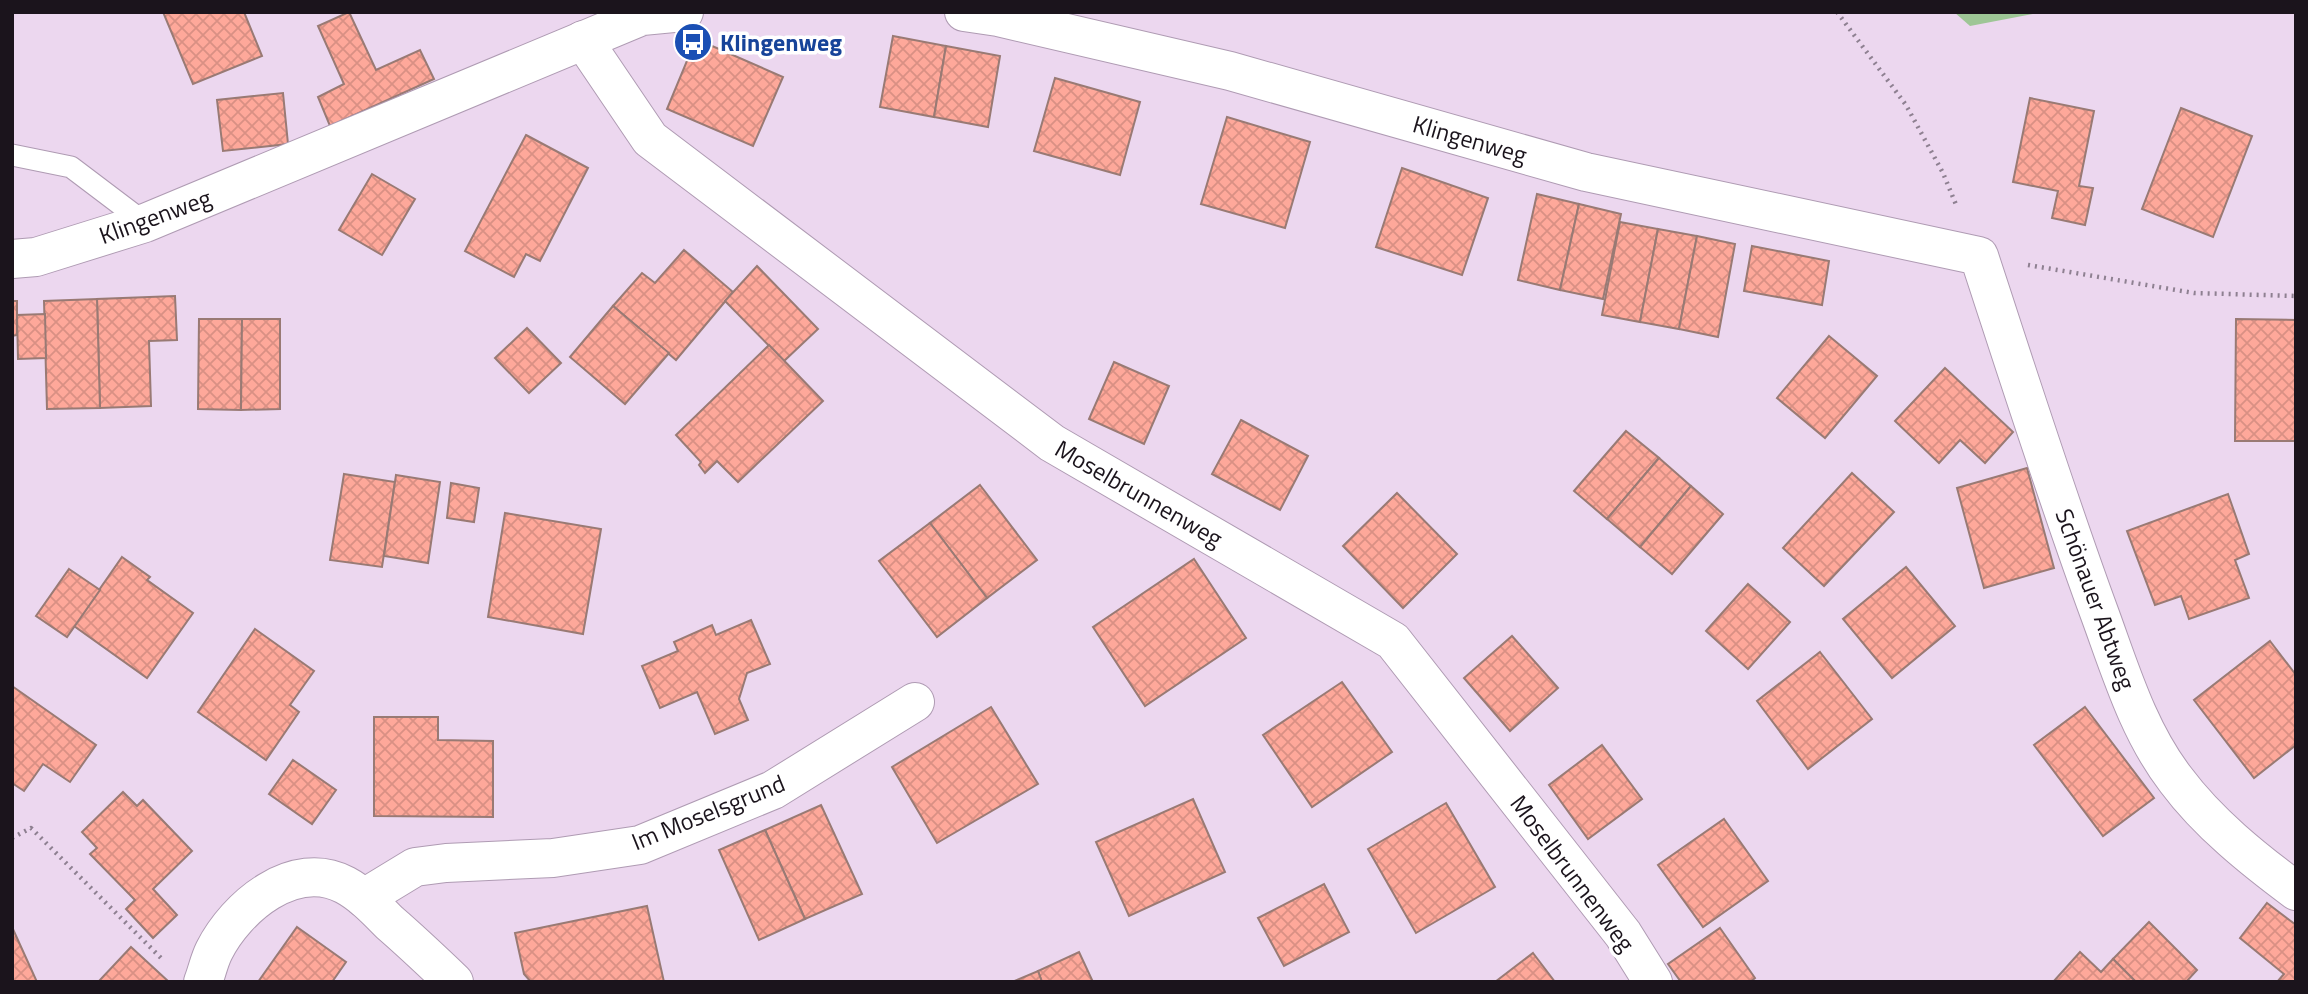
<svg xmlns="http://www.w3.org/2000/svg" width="2308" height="994" font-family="'Titillium Web',sans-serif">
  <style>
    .grass { fill: #9ec696 }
    .building { fill: url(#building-cross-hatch); stroke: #997a74; stroke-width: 2 }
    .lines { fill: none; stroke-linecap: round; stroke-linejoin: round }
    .service-casing { stroke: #af9bb3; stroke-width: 23 }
    .minor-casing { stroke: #af9bb3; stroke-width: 40 }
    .path { stroke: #8e8091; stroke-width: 4.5; stroke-dasharray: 2 5; stroke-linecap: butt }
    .service { stroke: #fff; stroke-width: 21 }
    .minor { stroke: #fff; stroke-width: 38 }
    .labels { text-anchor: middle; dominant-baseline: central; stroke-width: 7; stroke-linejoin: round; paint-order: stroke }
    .transit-label { font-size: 24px; font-weight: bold; fill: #164399; stroke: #fff; text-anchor: start }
    .street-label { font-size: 24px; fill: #1b141c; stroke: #fff }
  </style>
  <defs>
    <pattern id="building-cross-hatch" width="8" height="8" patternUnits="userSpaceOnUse" patternTransform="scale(1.75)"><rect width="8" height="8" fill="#fea89a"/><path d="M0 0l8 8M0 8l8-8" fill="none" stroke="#d99084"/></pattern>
  </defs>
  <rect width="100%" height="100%" fill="#ecd7ef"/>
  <!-- grass -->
  <path class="grass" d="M1954 12H2043L1970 26Z"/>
  <!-- building -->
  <g class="building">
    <path d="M163 12H244L262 56 193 84Z"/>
    <path d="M349 12 376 70 420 50 434 79 330 126 318 97 344 84 318 26Z"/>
    <path d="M893 36 946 46 934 117 880 107Z"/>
    <path d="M696 39 783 77 753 146 667 109Z"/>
    <path d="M946 46 1000 56 988 127 934 117Z"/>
    <path d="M1055 78 1140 102 1120 175 1034 151Z"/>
    <path d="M283 93 288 144 223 151 217 100Z"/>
    <path d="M2030 98 2094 111 2079 186 2093 188 2085 225 2052 218 2058 191 2013 182Z"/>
    <path d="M2181 108 2252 136 2213 237 2142 209Z"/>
    <path d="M1227 117 1310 142 1285 228 1201 204Z"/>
    <path d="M526 135 588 168 540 261 526 254 514 277 465 251Z"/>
    <path d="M1402 168 1488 198 1462 275 1376 247Z"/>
    <path d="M372 174 415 199 382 255 339 230Z"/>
    <path d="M1537 194 1579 204 1560 290 1518 280Z"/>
    <path d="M1579 204 1621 214 1603 299 1560 290Z"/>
    <path d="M1620 222 1658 229 1640 322 1602 315Z"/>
    <path d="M1658 229 1697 236 1679 329 1640 322Z"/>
    <path d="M1697 236 1735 244 1718 337 1679 329Z"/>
    <path d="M1752 246 1829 261 1822 305 1744 291Z"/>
    <path d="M684 250 733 292 676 360 613 306 642 273 655 283Z"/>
    <path d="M757 266 818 329 784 361 725 301Z"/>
    <path d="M175 296 177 340 149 341 151 406 100 408 97 299Z"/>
    <path d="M97 299 100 408 47 409 44 301Z"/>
    <path d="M12 301H17V335L12 336Z"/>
    <path d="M613 306 669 353 625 404 570 357Z"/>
    <path d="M45 314 46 358 18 359 17 315Z"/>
    <path d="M199 319H242L241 410 198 409Z"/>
    <path d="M242 319H280V409L241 410Z"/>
    <path d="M2236 319 2296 320V441H2235Z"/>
    <path d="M527 328 561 363 529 393 495 358Z"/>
    <path d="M1829 336 1877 376 1825 438 1777 398Z"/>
    <path d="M769 345 823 401 738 482 717 461 705 473 699 465 701 462 676 435Z"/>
    <path d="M1114 362 1169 386 1144 444 1089 419Z"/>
    <path d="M1945 368 2013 432 1985 463 1960 440 1939 463 1895 421Z"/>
    <path d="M1241 420 1308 456 1280 510 1212 474Z"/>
    <path d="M1626 431 1659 458 1607 519 1574 491Z"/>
    <path d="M1659 458 1691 486 1640 547 1607 519Z"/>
    <path d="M2027 468 2054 568 1984 588 1957 488Z"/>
    <path d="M1852 473 1894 512 1824 586 1783 548Z"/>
    <path d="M344 474 395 482 382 567 330 560Z"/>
    <path d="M396 475 440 482 428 563 384 556Z"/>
    <path d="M451 483 479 488 474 522 447 518Z"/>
    <path d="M980 485 1037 560 987 598 930 523Z"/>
    <path d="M1691 486 1723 514 1672 574 1640 547Z"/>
    <path d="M1397 493 1457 554 1403 608 1343 546Z"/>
    <path d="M2228 494 2249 554 2235 560 2249 598 2189 619 2181 596 2155 605 2127 531Z"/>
    <path d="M505 513 601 529 583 634 488 617Z"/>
    <path d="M930 523 987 598 937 637 879 561Z"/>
    <path d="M122 557 150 577 147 580 193 613 147 678 74 626Z"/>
    <path d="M1194 559 1246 638 1145 706 1093 627Z"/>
    <path d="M1906 567 1955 626 1892 678 1843 619Z"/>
    <path d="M69 569 100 590 67 637 36 616Z"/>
    <path d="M1748 584 1790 622 1748 669 1706 631Z"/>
    <path d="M751 620 770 664 747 673 739 699 748 720 715 734 697 692 660 708 642 666 678 651 674 642 712 625 716 635Z"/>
    <path d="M255 629 314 671 290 705 299 712 266 760 198 712Z"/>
    <path d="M1512 636 1558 688 1510 731 1464 678Z"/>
    <path d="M2270 641 2296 675V745L2254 778 2194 700Z"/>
    <path d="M1820 652 1872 719 1808 769 1757 701Z"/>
    <path d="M1342 682 1392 752 1312 807 1263 735Z"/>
    <path d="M12 686 96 745 70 782 43 764 24 791 12 783Z"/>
    <path d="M991 707 1038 784 937 843 892 767Z"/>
    <path d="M2085 707 2154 798 2103 836 2034 745Z"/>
    <path d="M374 717H438V740L493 741V817L374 816Z"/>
    <path d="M1602 745 1642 799 1588 839 1549 785Z"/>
    <path d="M293 760 336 790 312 824 269 794Z"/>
    <path d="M123 792 137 806 143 800 192 851 153 889 177 915 153 938 126 909 135 900 90 854 97 848 82 832Z"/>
    <path d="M1193 799 1225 872 1129 916 1096 842Z"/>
    <path d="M1446 803 1495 887 1416 933 1368 849Z"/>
    <path d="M821 805 862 894 805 919 765 830Z"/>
    <path d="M1724 819 1768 881 1703 927 1658 865Z"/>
    <path d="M765 830 805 919 759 940 719 850Z"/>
    <path d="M1324 884 1349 932 1284 966 1258 918Z"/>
    <path d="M2267 903 2296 925V982H2277L2284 974 2240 938Z"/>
    <path d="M647 906 664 982H531L524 974 515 933Z"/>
    <path d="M2149 922 2197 970 2186 982H2136L2113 959Z"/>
    <path d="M12 927 37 982H12Z"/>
    <path d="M297 927 346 962 332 982H258Z"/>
    <path d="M1720 928 1755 978 1750 982H1681L1668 964Z"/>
    <path d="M131 947 169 982 99 981Z"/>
    <path d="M1079 952 1093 982H1042L1038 971Z"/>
    <path d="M2080 952 2101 972 2113 959 2136 982H2053Z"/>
    <path d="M1533 953 1555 982H1495Z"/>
    <path d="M1038 971 1042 982H1012Z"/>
  </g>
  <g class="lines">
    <defs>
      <path id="service" d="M12 155 71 167 145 223"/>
      <g id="minor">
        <path d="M964 12 998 17 1230 71 1586 172 1979 256C2018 375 2056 495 2099 612 2120 669 2138 731 2176 780 2208 823 2253 859 2296 891"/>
        <path d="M583 40 650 139 1052 443 1393 641 1623 934 1653 982"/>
        <path d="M12 259 36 257 145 223 642 16 684 12"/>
        <path d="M364 898 415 867 446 863 553 858 640 845 773 790 915 702"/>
        <path d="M203 982C207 972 209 961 214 951 236 907 294 858 345 885 362 894 376 909 390 923 412 942 433 962 454 982"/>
      </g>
    </defs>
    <!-- service casing -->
    <use href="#service" class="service-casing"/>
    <!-- minor casing -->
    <use href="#minor" class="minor-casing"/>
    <!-- path -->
    <g class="path">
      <path d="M1837 12 1906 105 1943 173 1957 207"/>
      <path d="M2028 265 2194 293 2296 296"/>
      <path d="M12 838 31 828 163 960"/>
    </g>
    <!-- service -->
    <use href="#service" class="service"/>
    <!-- minor -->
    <use href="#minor" class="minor"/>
  </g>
  <!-- icons -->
  <defs>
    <symbol id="bus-disc" viewBox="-11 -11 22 22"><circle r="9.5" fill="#1a4fb4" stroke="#fff"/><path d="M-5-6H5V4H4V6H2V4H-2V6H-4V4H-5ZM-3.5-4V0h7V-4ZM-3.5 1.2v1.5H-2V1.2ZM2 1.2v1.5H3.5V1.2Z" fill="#fff"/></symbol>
  </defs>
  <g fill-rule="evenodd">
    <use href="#bus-disc" x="671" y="20" width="44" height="44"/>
  </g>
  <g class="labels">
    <!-- transit labels -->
    <g class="transit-label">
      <text x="720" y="42">Klingenweg</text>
    </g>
    <!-- street labels -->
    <g class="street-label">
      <text transform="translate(1470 139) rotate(16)">Klingenweg</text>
      <text transform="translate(155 216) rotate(-20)">Klingenweg</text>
      <text transform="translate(1139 493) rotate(30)">Moselbrunnenweg</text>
      <text transform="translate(2096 599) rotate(70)">Schönauer Abtweg</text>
      <text transform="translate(708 812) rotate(-22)">Im Moselsgrund</text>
      <text transform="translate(1573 873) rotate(53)">Moselbrunnenweg</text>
    </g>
  </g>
  <!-- border -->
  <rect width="2308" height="994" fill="none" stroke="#1b141c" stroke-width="28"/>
</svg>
